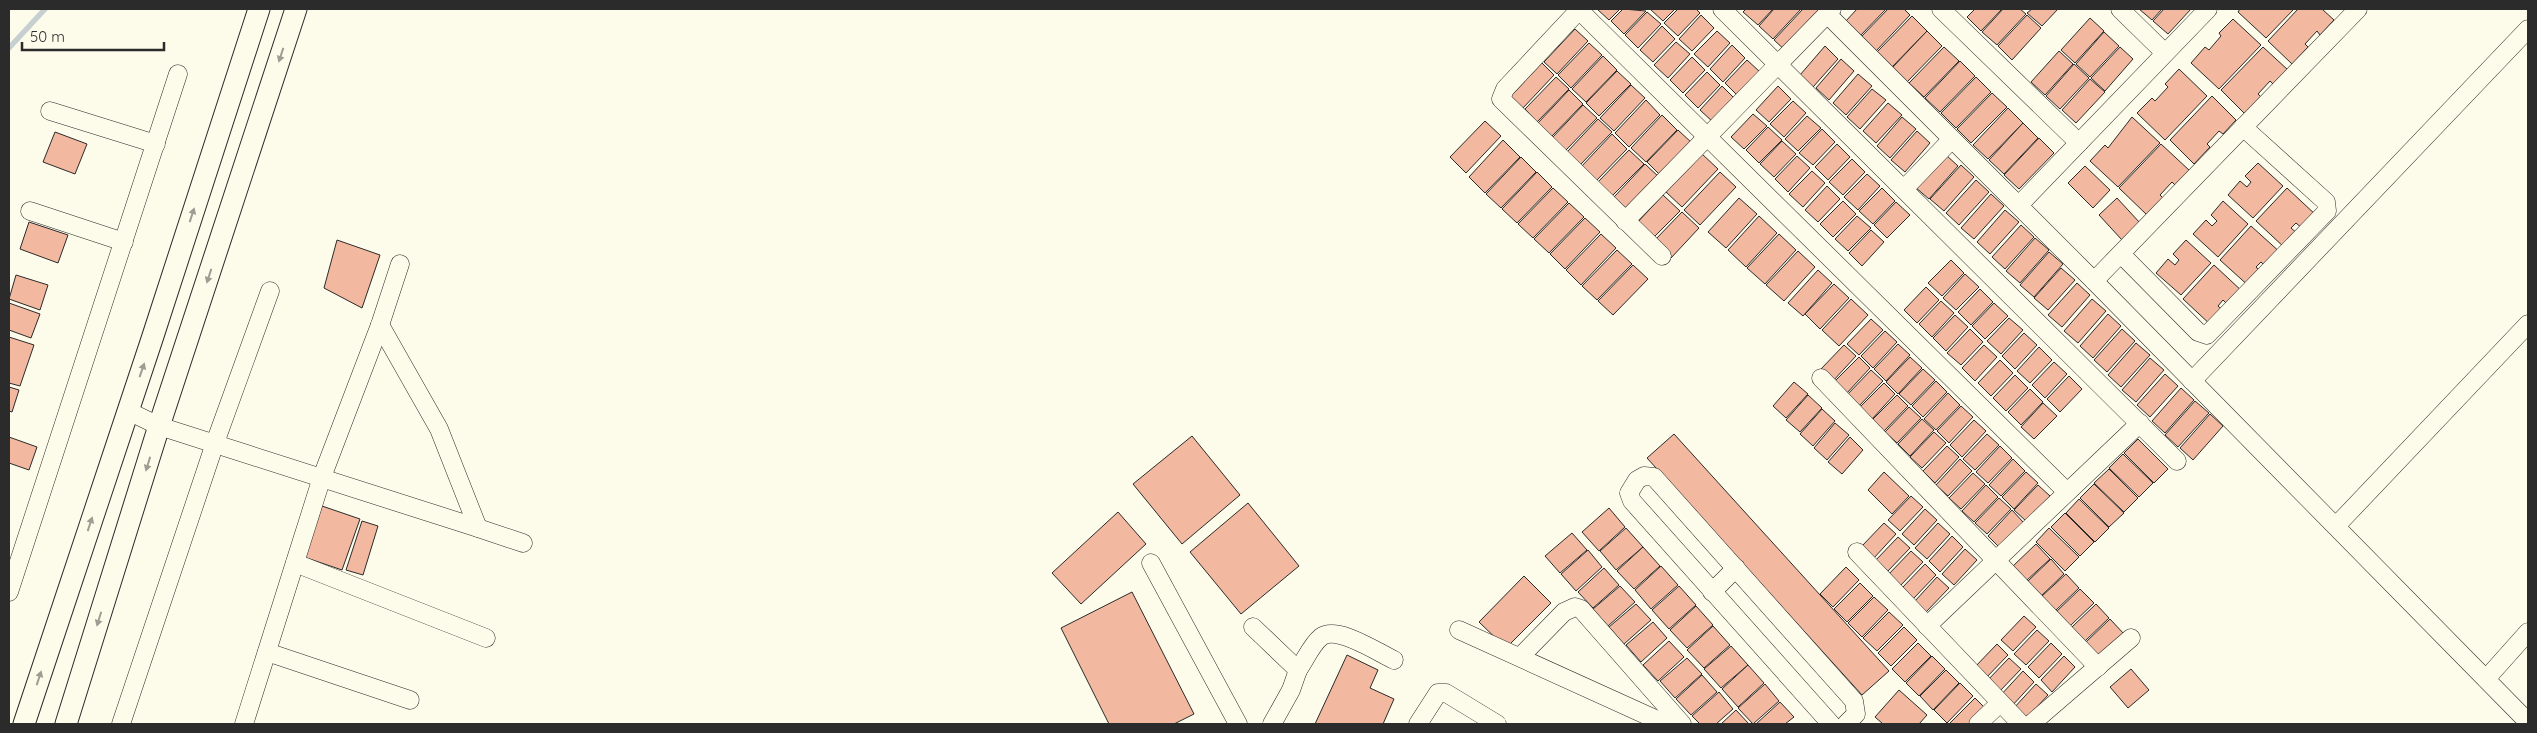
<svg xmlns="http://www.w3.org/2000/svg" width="2537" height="733" font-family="Quicksand,sans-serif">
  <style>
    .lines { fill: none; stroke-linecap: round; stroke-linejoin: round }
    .stream { stroke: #c7d0d0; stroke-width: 5.5 }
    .building { fill: #f2b8a0; stroke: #2b2b2b }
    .minor-casing { stroke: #2b2b2b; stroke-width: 19 }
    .tertiary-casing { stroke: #2b2b2b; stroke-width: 23 }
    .minor { stroke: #fdfbea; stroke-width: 18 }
    .tertiary { stroke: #fdfbea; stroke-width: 21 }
    .oneway { fill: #9e9d94 }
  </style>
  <rect width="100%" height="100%" fill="#fdfbea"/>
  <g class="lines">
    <!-- stream -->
    <path class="stream" d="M9 48 45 9"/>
  </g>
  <!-- building -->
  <g class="building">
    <path d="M1597 9H1620L1609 20Z"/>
    <path d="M1623 9 1646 11 1624 34 1611 21Z"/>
    <path d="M1650 9H1675L1663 21Z"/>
    <path d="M1678 9H1696L1700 13 1678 36 1664 23Z"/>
    <path d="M1746 9H1773L1758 25 1743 12Z"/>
    <path d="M1774 9H1801L1773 39 1759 26Z"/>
    <path d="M1803 9H1822L1786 51 1774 40Z"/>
    <path d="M1857 9H1886L1860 36 1845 22Z"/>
    <path d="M1888 9H1904L1910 15 1876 51 1861 37Z"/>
    <path d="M1975 9H2002L1981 31 1967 17Z"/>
    <path d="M2003 9H2020L2026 14 1997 45 1982 32Z"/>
    <path d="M2032 9H2058L2042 26 2027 13Z"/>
    <path d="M2139 9H2162L2152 20Z"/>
    <path d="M2164 9H2191L2168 34 2153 21Z"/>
    <path d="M2240 9H2294L2266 38 2238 12Z"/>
    <path d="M2298 9H2322L2334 20 2320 35 2317 31 2305 44 2308 47 2292 64 2268 41Z"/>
    <path d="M1647 12 1661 24 1638 48 1625 35Z"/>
    <path d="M1701 15 1714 28 1692 51 1679 39Z"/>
    <path d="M2027 15 2041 28 2012 60 1998 46Z"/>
    <path d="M1912 16 1927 31 1892 67 1877 52Z"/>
    <path d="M2090 18 2104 31 2075 63 2061 50Z"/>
    <path d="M2233 19 2261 45 2219 89 2191 63 2205 47 2209 50 2221 36 2219 33Z"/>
    <path d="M1662 26 1675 39 1653 62 1640 50Z"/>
    <path d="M1575 29 1588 41 1557 74 1544 62Z"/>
    <path d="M1717 31 1730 43 1708 67 1694 54Z"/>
    <path d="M1927 31 1942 46 1907 82 1892 68Z"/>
    <path d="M2104 32 2119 46 2090 77 2076 64Z"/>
    <path d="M1676 42 1690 54 1668 78 1654 65Z"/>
    <path d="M1589 43 1602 55 1571 88 1558 75Z"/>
    <path d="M1732 45 1745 58 1723 82 1710 69Z"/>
    <path d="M1825 46 1838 59 1813 87 1800 75Z"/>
    <path d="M1944 47 1959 61 1924 97 1909 83Z"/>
    <path d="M2120 47 2133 59 2105 91 2091 78Z"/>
    <path d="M2263 47 2288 70 2274 85 2270 81 2258 94 2261 97 2245 114 2221 90Z"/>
    <path d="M2059 51 2073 64 2045 95 2031 82Z"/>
    <path d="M1603 56 1617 70 1586 102 1572 89Z"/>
    <path d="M1692 57 1705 70 1683 93 1670 80Z"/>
    <path d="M1841 59 1854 71 1829 100 1816 88Z"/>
    <path d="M1747 60 1760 72 1738 96 1725 83Z"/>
    <path d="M1960 61 1975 76 1940 112 1925 98Z"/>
    <path d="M1542 63 1554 75 1523 108 1511 96Z"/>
    <path d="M2074 64 2089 78 2060 109 2046 96Z"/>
    <path d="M2179 69 2207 96 2165 140 2137 113 2152 98 2155 101 2168 87 2165 84Z"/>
    <path d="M1617 71 1631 84 1599 116 1586 103Z"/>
    <path d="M1707 72 1720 85 1698 108 1685 95Z"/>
    <path d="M1858 74 1872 86 1846 115 1833 103Z"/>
    <path d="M1556 77 1569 89 1537 122 1525 109Z"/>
    <path d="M1976 77 1991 92 1956 128 1941 113Z"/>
    <path d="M2090 79 2105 92 2076 123 2062 110Z"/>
    <path d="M1631 85 1645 98 1614 131 1600 118Z"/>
    <path d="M1722 86 1735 99 1713 122 1700 110Z"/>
    <path d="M1778 86 1791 99 1769 122 1756 110Z"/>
    <path d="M1872 89 1886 100 1860 129 1847 117Z"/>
    <path d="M1569 90 1583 104 1552 136 1538 123Z"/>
    <path d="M1992 93 2007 107 1971 143 1957 129Z"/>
    <path d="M2212 96 2236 120 2223 134 2219 131 2207 144 2210 147 2194 164 2170 140Z"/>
    <path d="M1646 100 1660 115 1629 147 1615 133Z"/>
    <path d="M1793 101 1806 113 1784 137 1770 124Z"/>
    <path d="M1888 103 1902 115 1876 143 1863 131Z"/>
    <path d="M1583 105 1597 118 1566 150 1552 138Z"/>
    <path d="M2008 108 2023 123 1988 159 1973 145Z"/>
    <path d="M1753 114 1767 126 1744 149 1731 137Z"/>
    <path d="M1662 115 1677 130 1646 162 1631 148Z"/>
    <path d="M1807 116 1821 128 1798 151 1785 139Z"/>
    <path d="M1902 117 1916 129 1890 158 1877 146Z"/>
    <path d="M2132 117 2160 143 2118 187 2090 161 2105 145 2108 148Z"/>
    <path d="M1598 119 1612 132 1580 165 1567 152Z"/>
    <path d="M1485 121 1501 136 1466 173 1450 157Z"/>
    <path d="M2023 123 2038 138 2004 174 1989 160Z"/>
    <path d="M1768 127 1782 140 1759 163 1746 150Z"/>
    <path d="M1822 129 1835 142 1813 165 1799 153Z"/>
    <path d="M1678 130 1693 144 1662 177 1647 162Z"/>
    <path d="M1917 131 1930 143 1905 172 1891 160Z"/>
    <path d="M55 132 87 144 75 174 43 162Z"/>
    <path d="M1612 134 1627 149 1596 181 1581 167Z"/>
    <path d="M2039 138 2054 153 2019 189 2004 175Z"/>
    <path d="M1503 140 1520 157 1485 193 1469 177Z"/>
    <path d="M1782 141 1796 154 1774 177 1760 164Z"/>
    <path d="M1837 144 1850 157 1828 180 1815 167Z"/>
    <path d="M2161 144 2190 171 2176 186 2172 182 2160 195 2163 198 2147 215 2119 188Z"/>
    <path d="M1629 150 1644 164 1612 196 1598 182Z"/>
    <path d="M1701 153 1718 169 1682 207 1666 192Z"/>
    <path d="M1945 154 1958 166 1929 199 1915 187Z"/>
    <path d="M1797 156 1810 168 1788 192 1775 179Z"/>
    <path d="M1521 157 1536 172 1501 208 1486 194Z"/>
    <path d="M1852 159 1865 172 1843 195 1829 182Z"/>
    <path d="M2258 163 2283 186 2253 218 2228 195 2240 181 2247 187 2251 182 2245 176Z"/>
    <path d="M1645 164 1660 178 1629 211 1614 197Z"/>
    <path d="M1961 165 1974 177 1944 211 1930 199Z"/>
    <path d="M2085 166 2110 190 2093 208 2068 183Z"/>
    <path d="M1812 171 1825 183 1803 207 1789 194Z"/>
    <path d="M1537 172 1552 187 1517 223 1502 209Z"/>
    <path d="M1720 172 1736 187 1700 225 1684 210Z"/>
    <path d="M1867 174 1880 186 1858 210 1844 197Z"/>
    <path d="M1976 180 1989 192 1959 225 1946 213Z"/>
    <path d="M1827 186 1840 199 1818 222 1805 210Z"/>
    <path d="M1553 188 1568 202 1533 238 1518 224Z"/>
    <path d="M1882 188 1895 201 1873 224 1859 211Z"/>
    <path d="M2287 188 2317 216 2304 230 2296 223 2291 228 2299 235 2286 249 2256 221Z"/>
    <path d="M1991 194 2004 206 1974 239 1961 228Z"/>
    <path d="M1663 195 1680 211 1652 239 1636 224Z"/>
    <path d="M1739 198 1757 214 1726 248 1708 232Z"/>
    <path d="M2117 198 2140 223 2122 240 2099 215Z"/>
    <path d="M1843 201 1856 214 1833 237 1820 224Z"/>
    <path d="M2223 201 2248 224 2218 257 2193 234 2206 220 2212 226 2217 221 2211 215Z"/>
    <path d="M1896 202 1910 215 1887 238 1874 225Z"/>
    <path d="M1569 203 1584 217 1549 253 1534 239Z"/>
    <path d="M2005 210 2019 222 1990 254 1977 242Z"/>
    <path d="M1682 212 1699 228 1671 258 1654 241Z"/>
    <path d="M1759 216 1777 233 1746 267 1728 250Z"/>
    <path d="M1857 216 1871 228 1848 251 1835 239Z"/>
    <path d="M1585 218 1600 232 1565 269 1550 254Z"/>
    <path d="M29 222 68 235 58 263 20 249Z"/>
    <path d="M2021 225 2034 237 2005 269 1992 257Z"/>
    <path d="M2251 226 2282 254 2268 269 2261 262 2256 267 2263 274 2251 288 2220 260Z"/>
    <path d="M1871 230 1884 242 1862 266 1849 253Z"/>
    <path d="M1601 234 1616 248 1581 285 1566 270Z"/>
    <path d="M1779 234 1796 250 1765 284 1747 268Z"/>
    <path d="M2035 238 2049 250 2020 283 2006 271Z"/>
    <path d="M337 240 380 255 362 308 324 288Z"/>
    <path d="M2186 240 2211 263 2181 295 2156 273 2168 259 2175 265 2179 260 2173 254Z"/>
    <path d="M1617 250 1632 264 1597 300 1582 286Z"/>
    <path d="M1798 251 1815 267 1784 301 1766 285Z"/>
    <path d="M2049 252 2063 264 2034 297 2020 285Z"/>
    <path d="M1951 260 1964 273 1942 296 1928 283Z"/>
    <path d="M1633 265 1648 279 1613 315 1598 301Z"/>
    <path d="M2214 265 2244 293 2231 308 2223 300 2218 306 2226 313 2213 327 2183 299Z"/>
    <path d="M2061 268 2075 280 2048 310 2034 298Z"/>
    <path d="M1818 270 1832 283 1803 316 1788 303Z"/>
    <path d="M1965 274 1979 287 1956 310 1943 298Z"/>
    <path d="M16 275 48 285 40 310 9 299Z"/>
    <path d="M2077 283 2090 295 2062 327 2048 315Z"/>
    <path d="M1834 284 1849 298 1820 329 1805 314Z"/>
    <path d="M1926 287 1939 300 1917 323 1904 310Z"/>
    <path d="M1980 289 1993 302 1971 325 1958 312Z"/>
    <path d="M1851 299 1868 315 1839 346 1822 330Z"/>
    <path d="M2092 299 2106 311 2078 343 2064 331Z"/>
    <path d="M1941 301 1954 313 1932 337 1919 324Z"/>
    <path d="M9 303 40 314 31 338 9 330Z"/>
    <path d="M1994 303 2008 316 1985 339 1972 326Z"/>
    <path d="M2108 314 2121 326 2093 358 2080 346Z"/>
    <path d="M1955 315 1968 327 1946 351 1933 338Z"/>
    <path d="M2009 318 2023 330 2001 354 1987 341Z"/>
    <path d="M1871 319 1883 330 1859 355 1847 344Z"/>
    <path d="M1970 329 1983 342 1961 365 1947 353Z"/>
    <path d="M2122 329 2135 341 2107 372 2094 360Z"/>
    <path d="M1885 331 1897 342 1873 368 1861 356Z"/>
    <path d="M2024 333 2037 345 2015 369 2002 356Z"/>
    <path d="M9 337 34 345 20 386 9 383Z"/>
    <path d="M2136 343 2150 355 2121 387 2108 375Z"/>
    <path d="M1898 344 1910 355 1886 381 1874 369Z"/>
    <path d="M1844 345 1856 356 1832 382 1820 370Z"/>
    <path d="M1984 345 1997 357 1975 381 1962 368Z"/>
    <path d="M2039 347 2052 360 2030 383 2017 371Z"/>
    <path d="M1859 357 1870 368 1846 394 1834 382Z"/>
    <path d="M1910 357 1922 368 1898 394 1886 382Z"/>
    <path d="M2150 358 2164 370 2136 402 2122 390Z"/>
    <path d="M2000 360 2013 373 1991 396 1978 383Z"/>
    <path d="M2054 362 2067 374 2045 398 2032 385Z"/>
    <path d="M1923 369 1935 380 1911 405 1899 394Z"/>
    <path d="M1871 370 1883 381 1859 406 1847 395Z"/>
    <path d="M2165 374 2178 386 2150 417 2137 405Z"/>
    <path d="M2015 375 2028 388 2006 411 1993 398Z"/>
    <path d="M2069 376 2082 389 2060 412 2047 399Z"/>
    <path d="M1936 381 1947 392 1923 417 1912 406Z"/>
    <path d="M1794 382 1808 394 1786 418 1773 406Z"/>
    <path d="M1884 383 1895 394 1872 419 1859 408Z"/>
    <path d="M9 387 19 390 12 412 9 411Z"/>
    <path d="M2181 388 2194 400 2165 433 2152 421Z"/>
    <path d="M2030 389 2043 402 2021 425 2008 412Z"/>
    <path d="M1948 393 1960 405 1936 430 1924 419Z"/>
    <path d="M1808 395 1822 408 1800 432 1786 420Z"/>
    <path d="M1897 395 1908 406 1884 431 1872 420Z"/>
    <path d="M2195 401 2209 413 2178 447 2165 435Z"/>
    <path d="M2043 403 2057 416 2034 439 2021 427Z"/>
    <path d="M1961 406 1973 417 1949 443 1937 431Z"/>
    <path d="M1909 407 1921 418 1897 443 1885 432Z"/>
    <path d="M1822 409 1835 421 1813 446 1800 434Z"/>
    <path d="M2210 414 2223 426 2193 460 2180 448Z"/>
    <path d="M1922 419 1934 430 1910 456 1898 444Z"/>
    <path d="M1974 420 1986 431 1962 457 1950 445Z"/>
    <path d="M1835 423 1849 435 1827 460 1814 448Z"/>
    <path d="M1934 432 1946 443 1922 468 1910 457Z"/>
    <path d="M1674 434 1889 671 1862 695 1647 458Z"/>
    <path d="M1987 434 1999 445 1975 470 1963 459Z"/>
    <path d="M1192 436 1240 495 1182 544 1133 484Z"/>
    <path d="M9 437 37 447 29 470 9 463Z"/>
    <path d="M1850 437 1863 450 1842 474 1828 462Z"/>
    <path d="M2138 439 2168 469 2154 483 2124 453Z"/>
    <path d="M1947 446 1959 457 1935 483 1923 471Z"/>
    <path d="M2000 446 2012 458 1988 483 1976 472Z"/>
    <path d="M2123 454 2153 483 2139 497 2109 468Z"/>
    <path d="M1960 459 1972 471 1948 496 1936 485Z"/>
    <path d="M2013 459 2025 471 2001 496 1989 485Z"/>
    <path d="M2109 469 2138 498 2124 512 2094 483Z"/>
    <path d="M1884 472 1909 496 1892 514 1868 490Z"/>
    <path d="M2026 472 2038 483 2014 509 2002 497Z"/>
    <path d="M1973 473 1985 484 1961 509 1949 498Z"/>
    <path d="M2094 484 2124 513 2109 527 2080 498Z"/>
    <path d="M1986 485 1998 497 1974 522 1962 511Z"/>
    <path d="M2038 485 2050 496 2026 521 2014 510Z"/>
    <path d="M1911 496 1923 507 1900 531 1888 520Z"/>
    <path d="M1999 498 2011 509 1987 534 1975 523Z"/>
    <path d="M2079 499 2109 528 2095 542 2066 513Z"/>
    <path d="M1248 503 1299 566 1241 614 1190 552Z"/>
    <path d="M322 506 360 519 342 570 304 557Z"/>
    <path d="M1609 508 1625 527 1599 551 1582 532Z"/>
    <path d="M1925 509 1937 520 1914 545 1902 534Z"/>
    <path d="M2012 510 2023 522 1999 547 1988 536Z"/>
    <path d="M1118 512 1146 544 1081 604 1052 573Z"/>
    <path d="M2065 513 2094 542 2080 556 2051 527Z"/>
    <path d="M362 521 378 526 363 575 346 570Z"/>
    <path d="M1884 523 1896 534 1873 559 1861 547Z"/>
    <path d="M1938 523 1950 534 1927 559 1915 548Z"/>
    <path d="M1626 528 1643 547 1616 570 1600 551Z"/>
    <path d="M2049 528 2079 557 2065 571 2036 542Z"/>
    <path d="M1572 533 1587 550 1560 573 1545 556Z"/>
    <path d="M1952 536 1963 547 1940 572 1929 561Z"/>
    <path d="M1898 537 1910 548 1887 572 1875 561Z"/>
    <path d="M2036 544 2050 559 2026 581 2012 567Z"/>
    <path d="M1643 547 1660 566 1634 589 1617 571Z"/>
    <path d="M1965 549 1977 560 1954 585 1942 574Z"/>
    <path d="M1588 550 1602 567 1576 591 1561 574Z"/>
    <path d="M1911 551 1923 562 1900 586 1888 575Z"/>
    <path d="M2051 559 2064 574 2040 597 2027 582Z"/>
    <path d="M1925 564 1936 575 1913 599 1902 588Z"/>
    <path d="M1661 566 1678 585 1651 609 1635 590Z"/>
    <path d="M1846 567 1859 580 1833 607 1820 594Z"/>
    <path d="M1604 568 1619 585 1593 608 1578 592Z"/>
    <path d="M2066 574 2079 588 2055 611 2042 596Z"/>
    <path d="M1524 576 1551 603 1506 648 1479 622Z"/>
    <path d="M1937 577 1949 588 1926 612 1915 601Z"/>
    <path d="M1860 583 1873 596 1847 622 1834 609Z"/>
    <path d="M1620 586 1635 602 1608 626 1593 609Z"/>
    <path d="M1679 586 1696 605 1669 629 1652 610Z"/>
    <path d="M2080 589 2094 603 2070 626 2056 612Z"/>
    <path d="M1132 592 1194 714 1174 724H1109L1061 628Z"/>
    <path d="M1874 597 1888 610 1862 637 1848 623Z"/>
    <path d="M1636 604 1651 620 1624 644 1609 627Z"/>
    <path d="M2096 604 2109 618 2085 641 2072 627Z"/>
    <path d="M1696 606 1713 625 1687 648 1670 630Z"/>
    <path d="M1889 612 1903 625 1877 651 1863 638Z"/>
    <path d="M2024 616 2036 627 2013 651 2001 640Z"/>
    <path d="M2110 619 2124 634 2100 657 2086 642Z"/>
    <path d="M1653 622 1667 638 1641 662 1626 645Z"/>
    <path d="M1713 626 1730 645 1704 668 1687 650Z"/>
    <path d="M1904 627 1917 640 1891 666 1878 653Z"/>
    <path d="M2037 630 2049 641 2026 665 2014 654Z"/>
    <path d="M1669 641 1684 657 1658 681 1643 665Z"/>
    <path d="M1918 643 1931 656 1905 682 1892 669Z"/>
    <path d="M2051 643 2062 654 2039 678 2028 667Z"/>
    <path d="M1997 644 2008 655 1985 679 1974 668Z"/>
    <path d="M1731 646 1748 665 1721 688 1704 669Z"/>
    <path d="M1347 655 1378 670 1370 688 1394 699 1383 724H1315Z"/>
    <path d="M1932 656 1945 669 1919 696 1906 683Z"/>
    <path d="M2064 656 2075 667 2052 692 2041 680Z"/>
    <path d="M1687 658 1702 674 1675 698 1660 681Z"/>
    <path d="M2009 658 2021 669 1998 693 1986 682Z"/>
    <path d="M1748 665 1764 683 1738 707 1722 689Z"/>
    <path d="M2131 669 2149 690 2128 708 2110 687Z"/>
    <path d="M1946 670 1959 683 1933 710 1920 696Z"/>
    <path d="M2023 671 2034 682 2011 707 2000 696Z"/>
    <path d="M1702 675 1717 692 1691 715 1676 699Z"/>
    <path d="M1960 683 1973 696 1947 723 1934 710Z"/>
    <path d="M1765 684 1779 701 1753 724 1738 708Z"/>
    <path d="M2036 684 2048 695 2025 720 2013 709Z"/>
    <path d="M1899 690 1927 715 1919 724H1883L1875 717Z"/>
    <path d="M1719 692 1733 709 1716 724H1700L1692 716Z"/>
    <path d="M1975 698 1988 711 1974 724H1949Z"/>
    <path d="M1780 702 1794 717 1785 724H1756Z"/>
    <path d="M1736 710 1749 724H1721Z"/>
  </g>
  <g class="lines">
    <defs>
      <g id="minor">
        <path d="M1580 9 1505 89 1501 99 1662 256"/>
        <path d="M1722 9 2177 461"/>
        <path d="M1941 9 2079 143"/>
        <path d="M2120 9 2165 53"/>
        <path d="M1579 10 2067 492"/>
        <path d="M1827 14 2094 281 2528 722"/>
        <path d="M50 111 156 144"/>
        <path d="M1904 189 1952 139"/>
        <path d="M2019 205 2208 9"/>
        <path d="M30 211 124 242"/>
        <path d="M1625 221 1832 9"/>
        <path d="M2121 254 2198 332 2207 335 2327 211 2326 202 2243 127"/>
        <path d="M2094 281 2358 9"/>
        <path d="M1821 378 2098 667"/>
        <path d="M2192 381 2528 29"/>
        <path d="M128 411 159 426 478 528 439 429 380 325"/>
        <path d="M2336 526 2528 324"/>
        <path d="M478 528 523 543"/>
        <path d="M1857 552 2021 724"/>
        <path d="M295 563 486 638"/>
        <path d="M1151 563 1238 724"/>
        <path d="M9 592 178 74"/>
        <path d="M1712 592 1736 568"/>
        <path d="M1927 626 2140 423"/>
        <path d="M1253 627 1298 670 1291 690 1272 724"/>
        <path d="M1459 630 1666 724"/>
        <path d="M267 652 410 700"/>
        <path d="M1520 657 1564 612 1575 607 1581 609 1682 724"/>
        <path d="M1298 670C1305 660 1312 644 1321 637 1337 625 1377 652 1394 660"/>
        <path d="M2486 679 2528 632"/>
        <path d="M121 724 215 443 270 291"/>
        <path d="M244 724 322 477 380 325 400 264"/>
        <path d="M1418 724 1438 693H1446L1497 724"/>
        <path d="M1831 724 1632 501 1629 493 1637 480 1644 476 1654 477 1854 701 1856 714 1846 724"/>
        <path d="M1978 724 2000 703"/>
        <path d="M2031 724 2131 638"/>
      </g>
      <g id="tertiary">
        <path d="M24 724 152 339 259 9"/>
        <path d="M66 724 159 426 296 9"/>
      </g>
    </defs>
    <!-- minor casing -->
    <use href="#minor" class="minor-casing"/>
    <!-- tertiary casing -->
    <use href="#tertiary" class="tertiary-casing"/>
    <!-- minor -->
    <use href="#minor" class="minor"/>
    <!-- tertiary -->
    <use href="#tertiary" class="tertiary"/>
  </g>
  <!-- one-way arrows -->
  <defs><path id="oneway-solid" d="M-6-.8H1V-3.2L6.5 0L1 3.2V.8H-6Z" transform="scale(1.25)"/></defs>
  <g class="oneway">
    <use href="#oneway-solid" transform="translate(281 55) rotate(108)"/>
    <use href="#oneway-solid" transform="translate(192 215) rotate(-72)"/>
    <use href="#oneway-solid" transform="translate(209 276) rotate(108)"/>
    <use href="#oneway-solid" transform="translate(142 370) rotate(-71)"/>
    <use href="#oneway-solid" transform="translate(148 464) rotate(107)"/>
    <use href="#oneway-solid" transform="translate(90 524) rotate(-72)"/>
    <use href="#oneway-solid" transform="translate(99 619) rotate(107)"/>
    <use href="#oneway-solid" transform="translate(39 678) rotate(-72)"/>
  </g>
  <!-- border -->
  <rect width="2537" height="733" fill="none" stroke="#2b2b2b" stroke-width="20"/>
  <!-- scale -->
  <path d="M22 42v8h142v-8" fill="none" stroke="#2b2b2b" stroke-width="2.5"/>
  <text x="30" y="42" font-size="15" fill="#2b2b2b" stroke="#fdfbea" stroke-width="4" paint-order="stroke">50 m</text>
</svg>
